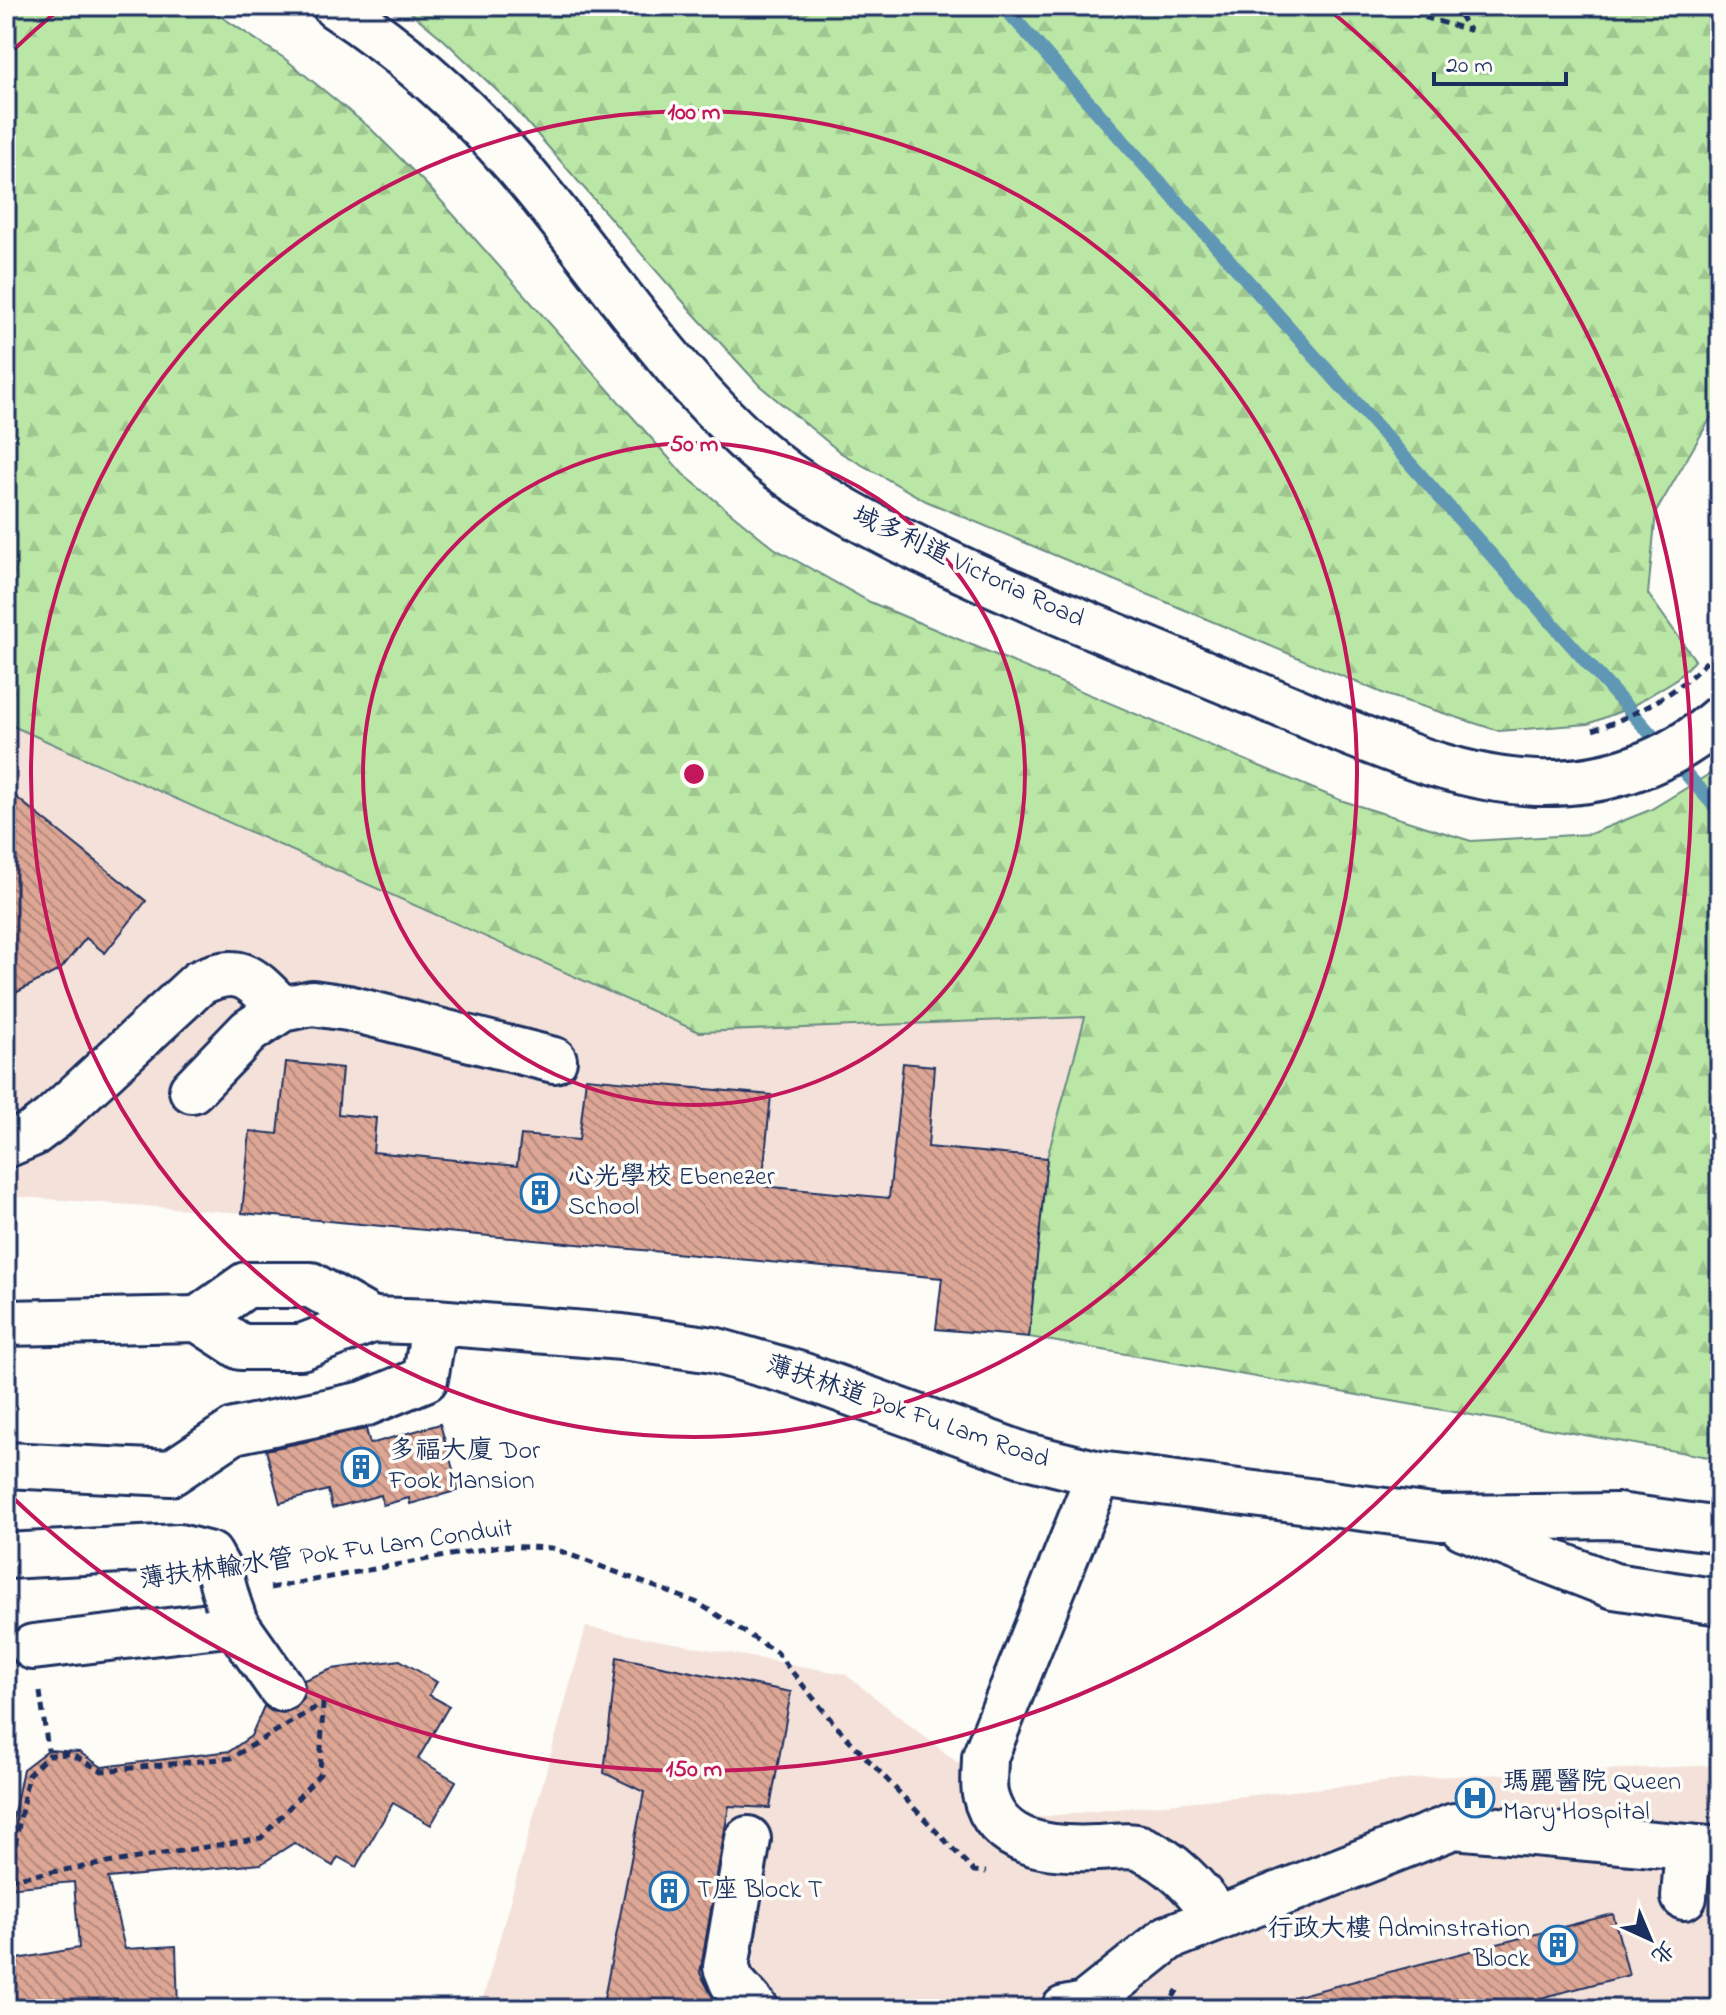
<svg xmlns="http://www.w3.org/2000/svg" width="1726" height="2015" font-family="'Indie Flower','LXGW WenKai TC',sans-serif">
  <style>
    .built { fill: #f4e2da }
    .forest { fill: url(#forest-firs); stroke: #6a8b82; stroke-width: 2 }
    .lines { fill: none; stroke-linecap: round; stroke-linejoin: round }
    .stream { stroke: #6197b5; stroke-width: 14 }
    .building { fill: url(#building-back-hatch); stroke: #1b2f5e; stroke-width: 2 }
    .minor-casing { stroke: #1b2f5e; stroke-width: 50 }
    .major-casing { stroke: #1b2f5e; stroke-width: 50 }
    .path { stroke: #1b2f5e; stroke-width: 5; stroke-dasharray: 8 6; stroke-linecap: butt }
    .minor { stroke: #fdfcf7; stroke-width: 44 }
    .major { stroke: #fdfcf7; stroke-width: 44 }
    .minor-bridge-casing { stroke: #1b2f5e; stroke-width: 50; stroke-linecap: butt }
    .minor-bridge { stroke: #fdfcf7; stroke-width: 44 }
    .ring { fill: none; stroke: #c2185b; stroke-width: 4 }
    .labels { text-anchor: middle; dominant-baseline: central; stroke-width: 7; stroke-linejoin: round; paint-order: stroke }
    .street-label { font-size: 26px; fill: #1b2f5e; stroke: #fdfcf7 }
    .poi-label { font-size: 26px; fill: #1b2f5e; stroke: #fdfcf7; text-anchor: start }
    .centre { fill: #c2185b; stroke: #fdfcf7; stroke-width: 4 }
    .ring-label { font-size: 24px; text-anchor: middle; font-weight: bold; fill: #c2185b; stroke: #fdfcf7; stroke-width: 7; stroke-linejoin: round; paint-order: stroke }
  </style>
  <defs>
    <pattern id="forest-firs" width="22" height="20" patternUnits="userSpaceOnUse" patternTransform="scale(2)"><rect width="22" height="20" fill="#bae7a5"/><path d="M5 1l3.5 6h-7zM16 11l3.5 6h-7z" fill="#9fc690"/></pattern>
    <pattern id="building-back-hatch" width="6" height="6" patternUnits="userSpaceOnUse" patternTransform="scale(2)"><rect width="6" height="6" fill="#dea795"/><path d="M-1 5l2 2M0 0l6 6M5-1l2 2" fill="none" stroke="#b3887d"/></pattern>
  </defs>
  <rect width="100%" height="100%" fill="#fdfcf7"/>
  <filter id="ink" filterUnits="userSpaceOnUse"><feTurbulence type="fractalNoise" baseFrequency=".0125" numOctaves="2"/><feDisplacementMap in="SourceGraphic" scale="16" xChannelSelector="R" yChannelSelector="G"/><feConvolveMatrix kernelMatrix="1 2 1 2 8 2 1 2 1" color-interpolation-filters="sRGB"/></filter>
  <g filter="url(#ink)">
    <!-- built -->
    <g class="built">
      <path d="M6 723 699 1032 1085 1017 1047 1158 1029 1337 936 1329 941 1278 242 1213 6 1196Z"/>
      <path d="M586 1627 845 1674 1028 1818 1432 1777 1720 1765V2009H480Z"/>
    </g>
    <!-- forest -->
    <g class="forest">
      <path d="M6 6H205L284 58 370 128 428 186 683 474 774 548 870 602 1340 800 1471 841 1590 834 1650 810 1711 773 1720 764V1459L1029 1337 1047 1158 1085 1017 699 1032 6 723Z"/>
      <path d="M403 6H1707L1720 191V402L1656 512 1648 594 1695 660 1675 680 1629 708 1588 724 1499 731 1387 695 926 501 841 453 760 386 694 314 509 102 444 40Z"/>
    </g>
    <g class="lines">
      <!-- stream -->
      <path class="stream" d="M1003 6 1720 812"/>
    </g>
    <!-- building -->
    <g class="building">
      <path d="M6 789 146 901 105 953 86 938 61 969 6 998Z"/>
      <path d="M286 1062 342 1068 338 1114 376 1118 373 1152 517 1166 521 1135 579 1140 586 1078 771 1095 762 1186 889 1198 903 1063 934 1066 928 1147 1047 1158 1029 1337 936 1329 942 1278 242 1213 250 1131 278 1134Z"/>
      <path d="M440 1424 459 1490 410 1504 409 1498 383 1505 381 1495 332 1508 328 1490 280 1503 266 1450 366 1429 370 1444Z"/>
      <path d="M617 1657 791 1692 770 1808 729 1806 700 1973 713 1998 723 2009H602L644 1792 604 1773Z"/>
      <path d="M400 1660 437 1682 429 1695 449 1706 418 1759 456 1781 431 1825 393 1803 356 1867 338 1857 333 1866 294 1843 261 1864 108 1878 125 1949 176 1946 178 2009H6V1961L79 1948 74 1882 6 1888V1852L23 1769 48 1750 79 1752 102 1767 230 1751 251 1736 264 1706 271 1711 283 1713 296 1708 304 1698V1680L332 1669Z"/>
      <path d="M1613 1914 1629 1975 1499 2009H1294L1293 1997Z"/>
    </g>
    <g class="lines">
      <defs>
        <g id="minor">
          <path d="M192 1090 249 1031 282 1009 312 1003 348 1008 554 1060"/>
          <path d="M6 1145 32 1134 52 1119 199 983C241 962 253 980 282 1009"/>
          <path d="M6 1465 171 1473 234 1431 364 1404 425 1379 435 1322"/>
          <path d="M1099 1474 985 1757C985 1769 983 1782 985 1794 997 1847 1052 1850 1097 1848 1109 1848 1129 1844 1140 1848 1173 1861 1198 1890 1218 1917"/>
          <path d="M6 1556 179 1547 210 1555 219 1571"/>
          <path d="M228 1603 235 1623 281 1688"/>
          <path d="M33 1647 235 1623"/>
          <path d="M748 1839 726 1967 732 1982 756 2009"/>
          <path d="M1684 1897 1688 1847"/>
          <path d="M1064 2009 1084 2005 1168 1938 1454 1826 1720 1850"/>
        </g>
        <g id="major">
          <path d="M335 6C404 51 463 104 517 166 597 259 662 365 755 448 796 485 846 512 896 538 993 587 1095 627 1195 669 1239 687 1283 705 1327 724 1394 751 1462 780 1536 783 1606 785 1667 764 1720 718"/>
          <path d="M198 1319 246 1285H311L372 1320"/>
          <path d="M6 1323 198 1319 241 1347H301L372 1320 435 1322 622 1337 713 1350 801 1375 1023 1455 1099 1474 1440 1518 1618 1516 1720 1530"/>
          <path d="M1463 1527 1614 1586 1720 1602"/>
        </g>
      </defs>
      <!-- minor casing -->
      <use href="#minor" class="minor-casing"/>
      <!-- major casing -->
      <use href="#major" class="major-casing"/>
      <!-- path -->
      <g class="path">
        <path d="M1384 6 1469 30 1454 6"/>
        <path d="M1593 730C1643 713 1687 688 1720 646"/>
        <path d="M270 1588 500 1546 552 1548 698 1603 776 1652 836 1726 974 1871 986 1872"/>
        <path d="M40 1692 48 1750"/>
        <path d="M323 1703 320 1774 261 1838 9 1879 28 1775 49 1755 70 1754 102 1771 231 1758Z"/>
        <path d="M1166 2009 1178 1989"/>
      </g>
      <!-- minor -->
      <use href="#minor" class="minor"/>
      <!-- major -->
      <use href="#major" class="major"/>
      <defs>
        <path id="minor-bridge" d="M219 1571 228 1603"/>
      </defs>
      <!-- minor-bridge casing -->
      <use href="#minor-bridge" class="minor-bridge-casing"/>
      <!-- minor-bridge -->
      <use href="#minor-bridge" class="minor-bridge"/>
    </g>
  </g>
  <!-- distance rings -->
  <g class="ring">
    <circle cx="694" cy="774" r="331"/>
    <circle cx="694" cy="774" r="663"/>
    <path d="M10 53A994 994 0 0 1 62 7M1326 7A994 994 0 1 1 10 1495"/>
  </g>
  <!-- icons -->
  <defs>
    <symbol id="building-ring" viewBox="-11 -11 22 22"><circle r="9.5" fill="#fdfcf7" stroke="#1f6fb2" stroke-width="1.5"/><path d="M-4-6H4V6H1V3H-1V6H-4ZM-2.5-4.3h1.7v1.8h-1.7ZM.8-4.3h1.7v1.8H.8ZM-2.5-1h1.7V.8h-1.7ZM.8-1h1.7V.8H.8Z" fill="#1f6fb2"/></symbol>
    <symbol id="hospital-ring" viewBox="-11 -11 22 22"><circle r="9.5" fill="#fdfcf7" stroke="#1f6fb2" stroke-width="1.5"/><path d="M-5-5h3v3.5h4V-5h3V5h-3V1.5h-4V5h-3Z" fill="#1f6fb2"/></symbol>
  </defs>
  <g fill-rule="evenodd">
    <use href="#building-ring" x="518" y="1171" width="44" height="44"/>
    <use href="#building-ring" x="339" y="1445" width="44" height="44"/>
    <use href="#hospital-ring" x="1453" y="1776" width="44" height="44"/>
    <use href="#building-ring" x="647" y="1869" width="44" height="44"/>
    <use href="#building-ring" x="1536" y="1923" width="44" height="44"/>
  </g>
  <g class="labels">
    <!-- street labels -->
    <g class="street-label">
      <text transform="translate(968 568) rotate(25)">域多利道 Victoria Road</text>
      <text transform="translate(907 1413) rotate(19)">薄扶林道 Pok Fu Lam Road</text>
      <text transform="translate(326 1555) rotate(-8)">薄扶林輸水管 Pok Fu Lam Conduit</text>
    </g>
    <!-- poi labels -->
    <g class="poi-label">
      <text x="568" y="1178">心光學校 Ebenezer<tspan x="568" dy="30">School</tspan></text>
      <text x="389" y="1452">多福大廈 Dor<tspan x="389" dy="30">Fook Mansion</tspan></text>
      <text x="1503" y="1783">瑪麗醫院 Queen<tspan x="1503" dy="30">Mary Hospital</tspan></text>
      <text x="697" y="1891">T座 Block T</text>
      <text x="1530" y="1930" text-anchor="end">行政大樓 Adminstration<tspan x="1530" dy="30">Block</tspan></text>
    </g>
  </g>
  <circle cx="694" cy="774" r="12" class="centre"/>
  <g class="ring-label">
    <text x="694" y="119">100 m</text>
    <text x="694" y="451">50 m</text>
    <text x="694" y="1776">150 m</text>
  </g>
  <!-- margin -->
  <rect width="1726" height="2015" fill="none" stroke="#fdfcf7" stroke-width="32"/>
  <rect x="16" y="16" width="1694" height="1983" fill="none" stroke="#1b2f5e" stroke-width="3" filter="url(#ink)"/>
  <!-- north arrow -->
  <g transform="translate(1650 1939) rotate(136)" stroke="#fdfcf7" stroke-width="6" paint-order="stroke">
  <path d="M0-6L14 30L0 20L-14 30Z" fill="#1b2f5e"/>
  <text y="-12" font-size="22" font-weight="bold" text-anchor="middle" fill="#1b2f5e">北</text>
  </g>
  <!-- scale -->
  <path d="M1434 72v12h132v-12" fill="none" stroke="#1b2f5e" stroke-width="4"/>
  <text x="1446" y="72" font-size="24" fill="#1b2f5e" stroke="#fdfcf7" stroke-width="6" paint-order="stroke">20 m</text>
</svg>
